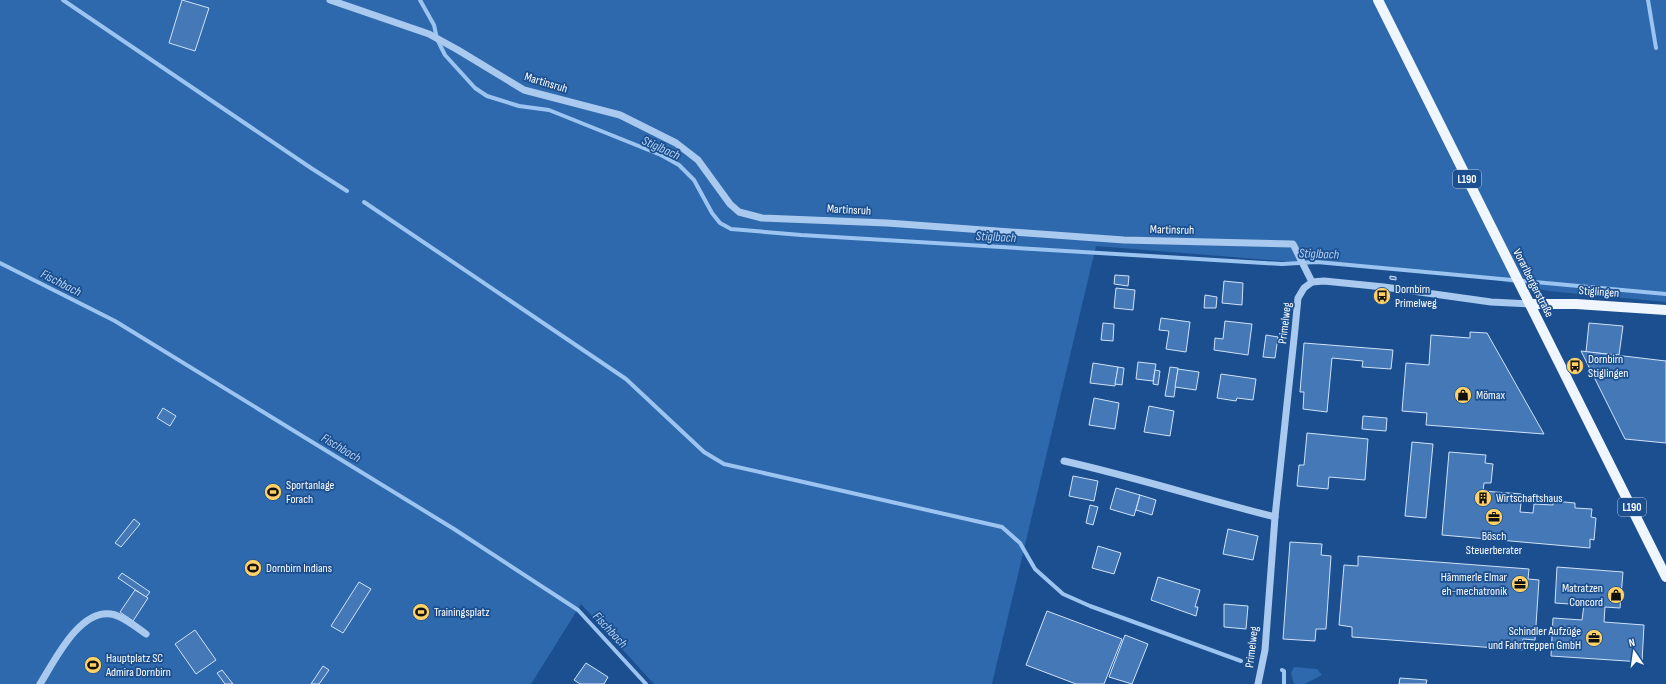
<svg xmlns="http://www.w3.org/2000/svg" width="1666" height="684" font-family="'Sofia Sans Condensed',sans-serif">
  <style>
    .green { fill: #2e69ad }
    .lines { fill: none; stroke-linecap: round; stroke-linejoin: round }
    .stream { stroke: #9cc4f0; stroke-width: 4 }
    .building { fill: #4478b7; stroke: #cfe3fa }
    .minor { stroke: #a9c9ee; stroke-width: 7 }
    .major { stroke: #f0f6ff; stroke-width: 10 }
    .labels { text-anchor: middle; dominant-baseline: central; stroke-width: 3.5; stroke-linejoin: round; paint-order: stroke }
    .shield { fill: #1b4f8f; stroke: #bbcadd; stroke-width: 1 }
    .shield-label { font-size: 11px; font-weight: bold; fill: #fff }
    .street-label { font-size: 12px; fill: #fff; stroke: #1b4f8f }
    .poi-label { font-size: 12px; fill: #fff; stroke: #1b4f8f; text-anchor: start }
    .water-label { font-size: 13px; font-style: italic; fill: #b5d3f5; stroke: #1b4f8f }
  </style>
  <rect width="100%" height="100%" fill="#1b4f8f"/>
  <!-- green -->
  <g class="green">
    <path d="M0 0H1666V302L1548 291 1482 277 1096 246 992 684H654L581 604 531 684H0Z"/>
    <path d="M1294 667 1317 669 1322 675 1305 684H1294L1291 673Z"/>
  </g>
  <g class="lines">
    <!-- stream -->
    <g class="stream">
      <path d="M63 0 311 168 347 191"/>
      <path d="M420 0 434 25 437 39 445 55 475 88 487 96 519 106 549 110 661 155 679 165 694 180 712 213 720 223 731 229 801 235 1282 264 1317 262 1666 294"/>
      <path d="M1648 0 1656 48"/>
      <path d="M364 202 626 379 704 452 724 464 1002 527 1020 543 1035 569 1063 594 1090 606 1241 661"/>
      <path d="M0 263 115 321 454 529 578 610 646 684"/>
      <path d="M1282 670 1284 671V684"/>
    </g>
  </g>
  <!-- building -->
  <g class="building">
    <path d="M182 0 209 8 195 51 169 43Z"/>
    <path d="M1115 275 1129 276 1128 286 1114 284Z"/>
    <path d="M1390 276 1396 277V280L1390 279Z"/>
    <path d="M1224 281 1243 283 1242 305 1222 303Z"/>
    <path d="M1116 288 1135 290 1133 310 1114 308Z"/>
    <path d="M1205 295 1217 297 1216 308H1204Z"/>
    <path d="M1161 318 1190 322 1186 352 1166 349 1169 331 1159 330Z"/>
    <path d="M1225 321 1252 324 1248 355 1214 350 1215 338 1223 339Z"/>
    <path d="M1103 323 1114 324 1113 341 1101 340Z"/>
    <path d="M1589 323 1623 326 1619 355 1586 352Z"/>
    <path d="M1470 332 1487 333 1544 434 1426 425 1427 413 1402 411 1406 363 1429 365 1431 335 1470 338Z"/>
    <path d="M1266 335 1278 337 1275 358 1263 357Z"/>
    <path d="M1304 343 1393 350 1391 369 1362 367 1363 361 1332 358 1327 412 1303 409 1304 392H1300Z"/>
    <path d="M1581 351 1666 361V443L1625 439Z"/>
    <path d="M1138 362 1156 364 1153 381 1136 379Z"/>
    <path d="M1093 363 1118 367 1115 386 1090 383Z"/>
    <path d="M1118 367 1124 368 1122 385 1115 384Z"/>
    <path d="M1170 367 1178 368 1174 397 1165 396Z"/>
    <path d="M1178 369 1199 372 1196 390 1175 387Z"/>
    <path d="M1155 370 1160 371 1158 385 1153 384Z"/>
    <path d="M1221 374 1256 379 1253 400 1237 398 1236 401 1217 398Z"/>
    <path d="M1094 398 1119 403 1115 429 1089 425Z"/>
    <path d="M1149 406 1174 411 1170 436 1144 432Z"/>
    <path d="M163 408 176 416 170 426 157 418Z"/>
    <path d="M1363 416 1387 418 1386 431 1362 429Z"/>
    <path d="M1307 433 1368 439 1365 480 1329 477 1328 489 1297 486 1299 465H1304Z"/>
    <path d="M1412 442 1433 444 1426 518 1405 516Z"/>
    <path d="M1449 452 1486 455 1485 463 1493 464 1491 483H1484L1483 491 1522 494 1520 512 1533 513 1534 504 1553 505V501L1575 503V508L1592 509 1591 517 1596 518 1594 540 1590 539V548L1442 535Z"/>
    <path d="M1073 476 1098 481 1094 501 1069 496Z"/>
    <path d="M1116 488 1140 495 1134 516 1110 509Z"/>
    <path d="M1140 495 1156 500 1152 515 1136 510Z"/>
    <path d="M1090 505 1098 507 1093 525 1086 523Z"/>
    <path d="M134 519 140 524 121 547 115 543Z"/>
    <path d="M1228 529 1258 536 1253 560 1223 554Z"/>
    <path d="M1290 542 1322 544 1321 555 1331 556 1326 629H1316L1315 641 1283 639Z"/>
    <path d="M1098 546 1121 553 1114 574 1092 568Z"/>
    <path d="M1358 556 1529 569 1528 579 1539 580 1535 640 1523 639 1522 650 1352 637V627L1339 625 1344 565 1358 566Z"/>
    <path d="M1557 567 1623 572 1620 608 1605 607 1604 622 1644 625 1642 662 1551 656 1553 618 1582 620 1584 605 1555 603Z"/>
    <path d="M122 573 150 592 146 597 118 578Z"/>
    <path d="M1158 577 1200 590 1195 607H1198L1196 616 1151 600Z"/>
    <path d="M359 582 371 589 343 633 331 626Z"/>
    <path d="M135 590 148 598 133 621 120 612Z"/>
    <path d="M1224 604 1248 606 1246 629 1224 627Z"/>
    <path d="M1047 611 1122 639 1104 684H1076L1026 665Z"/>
    <path d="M195 630 216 660 196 674 175 644Z"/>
    <path d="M1125 635 1148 644 1132 684 1109 677Z"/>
    <path d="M586 663 608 677 604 684H580L574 680Z"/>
    <path d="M323 666 329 670 319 684H311Z"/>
    <path d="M222 670 233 684H225L217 673Z"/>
    <path d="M1400 678 1427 680 1426 684H1399Z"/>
  </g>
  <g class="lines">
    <!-- minor -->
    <g class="minor">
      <path d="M330 0 429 34 458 50 524 90 620 115 676 143 698 160 730 204 739 212 762 218 887 223 1124 240 1293 244 1312 282"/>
      <path d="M1064 461C1135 477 1204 499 1275 517"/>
      <path d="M40 684C54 662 79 609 111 614 123 616 136 627 146 634"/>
      <path d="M1258 684 1265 650 1275 517 1295 329 1298 298 1304 288 1312 282 1324 281 1384 287 1491 302 1530 304"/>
    </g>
    <!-- major -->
    <g class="major">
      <path d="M1378 0 1666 577"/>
      <path d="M1530 304H1576L1666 310"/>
    </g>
  </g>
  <!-- icons -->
  <defs>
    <symbol id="bus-disc" viewBox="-11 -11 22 22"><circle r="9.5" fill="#ffd166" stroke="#1b4f8f"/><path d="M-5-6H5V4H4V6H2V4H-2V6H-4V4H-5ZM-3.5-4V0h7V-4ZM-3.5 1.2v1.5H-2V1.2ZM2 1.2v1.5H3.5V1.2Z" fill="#111"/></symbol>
    <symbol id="shop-disc" viewBox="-11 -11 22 22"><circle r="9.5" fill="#ffd166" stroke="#1b4f8f"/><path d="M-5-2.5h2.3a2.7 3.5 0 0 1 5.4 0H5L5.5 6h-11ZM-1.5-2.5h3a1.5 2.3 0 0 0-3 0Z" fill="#111"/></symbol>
    <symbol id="stadium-disc" viewBox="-11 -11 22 22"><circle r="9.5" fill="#ffd166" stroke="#1b4f8f"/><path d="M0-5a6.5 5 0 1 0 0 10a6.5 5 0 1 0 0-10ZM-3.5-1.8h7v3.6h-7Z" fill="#111"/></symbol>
    <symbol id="building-disc" viewBox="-11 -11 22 22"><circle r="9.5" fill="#ffd166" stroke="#1b4f8f"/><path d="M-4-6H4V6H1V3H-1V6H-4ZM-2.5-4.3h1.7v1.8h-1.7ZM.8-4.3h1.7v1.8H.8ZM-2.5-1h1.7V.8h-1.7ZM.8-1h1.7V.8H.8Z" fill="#111"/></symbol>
    <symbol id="office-disc" viewBox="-11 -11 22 22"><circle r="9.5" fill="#ffd166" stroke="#1b4f8f"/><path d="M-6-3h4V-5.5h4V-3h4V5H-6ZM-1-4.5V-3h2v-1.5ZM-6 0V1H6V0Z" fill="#111"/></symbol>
  </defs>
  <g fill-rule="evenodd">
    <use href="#bus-disc" x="1372" y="286" width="20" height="20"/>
    <use href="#bus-disc" x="1565" y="356" width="20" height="20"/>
    <use href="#shop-disc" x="1453" y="385" width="20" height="20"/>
    <use href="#stadium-disc" x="263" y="482" width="20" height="20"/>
    <use href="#building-disc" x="1473" y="488" width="20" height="20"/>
    <use href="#office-disc" x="1484" y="507" width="20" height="20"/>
    <use href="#stadium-disc" x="243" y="558" width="20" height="20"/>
    <use href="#office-disc" x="1510" y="574" width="20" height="20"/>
    <use href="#shop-disc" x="1606" y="585" width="20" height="20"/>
    <use href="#stadium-disc" x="411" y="602" width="20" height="20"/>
    <use href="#office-disc" x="1584" y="628" width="20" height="20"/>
    <use href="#stadium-disc" x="83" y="655" width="20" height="20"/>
  </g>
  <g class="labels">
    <!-- shield labels -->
    <g class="shield">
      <rect x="1453" y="170" width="28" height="18" rx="3"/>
      <rect x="1618" y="498" width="28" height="18" rx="3"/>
    </g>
    <g class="shield-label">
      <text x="1467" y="179">L190</text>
      <text x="1632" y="507">L190</text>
    </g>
    <!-- street labels -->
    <g class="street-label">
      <text transform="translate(546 83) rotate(17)">Martinsruh</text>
      <text transform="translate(849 210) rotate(3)">Martinsruh</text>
      <text transform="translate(1172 230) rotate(1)">Martinsruh</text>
      <text transform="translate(1533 283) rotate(63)">Vorarlbergerstraße</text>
      <text transform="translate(1599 292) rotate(4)">Stiglingen</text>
      <text transform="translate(1285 323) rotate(-83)">Primelweg</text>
      <text transform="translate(1252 647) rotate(-83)">Primelweg</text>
    </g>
    <!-- poi labels -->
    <g class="poi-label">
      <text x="1395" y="289">Dornbirn<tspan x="1395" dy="14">Primelweg</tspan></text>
      <text x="1588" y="359">Dornbirn<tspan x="1588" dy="14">Stiglingen</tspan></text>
      <text x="1476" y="395">Mömax</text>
      <text x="286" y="485">Sportanlage<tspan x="286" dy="14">Forach</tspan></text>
      <text x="1496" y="498">Wirtschaftshaus</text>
      <text x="1494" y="536" text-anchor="middle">Bösch<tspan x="1494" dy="14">Steuerberater</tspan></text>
      <text x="266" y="568">Dornbirn Indians</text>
      <text x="1507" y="577" text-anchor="end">Hämmerle Elmar<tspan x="1507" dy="14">eh-mechatronik</tspan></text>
      <text x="1603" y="588" text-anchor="end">Matratzen<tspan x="1603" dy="14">Concord</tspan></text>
      <text x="434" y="612">Trainingsplatz</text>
      <text x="1581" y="631" text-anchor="end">Schindler Aufzüge<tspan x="1581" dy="14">und Fahrtreppen GmbH</tspan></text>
      <text x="106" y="658">Hauptplatz SC<tspan x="106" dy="14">Admira Dornbirn</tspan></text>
    </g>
    <!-- water labels -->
    <g class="water-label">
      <text transform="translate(661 148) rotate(24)">Stiglbach</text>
      <text transform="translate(996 237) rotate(3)">Stiglbach</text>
      <text transform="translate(1319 254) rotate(2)">Stiglbach</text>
      <text transform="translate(61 283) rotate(27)">Fischbach</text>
      <text transform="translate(341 448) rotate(31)">Fischbach</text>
      <text transform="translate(610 630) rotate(47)">Fischbach</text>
    </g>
  </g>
  <!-- north arrow -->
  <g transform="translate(1634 652) rotate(347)" stroke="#1b4f8f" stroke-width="3" paint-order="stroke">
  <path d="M0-3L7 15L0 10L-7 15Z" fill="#ffffff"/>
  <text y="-6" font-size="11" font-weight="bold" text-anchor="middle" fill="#ffffff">N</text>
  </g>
</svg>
